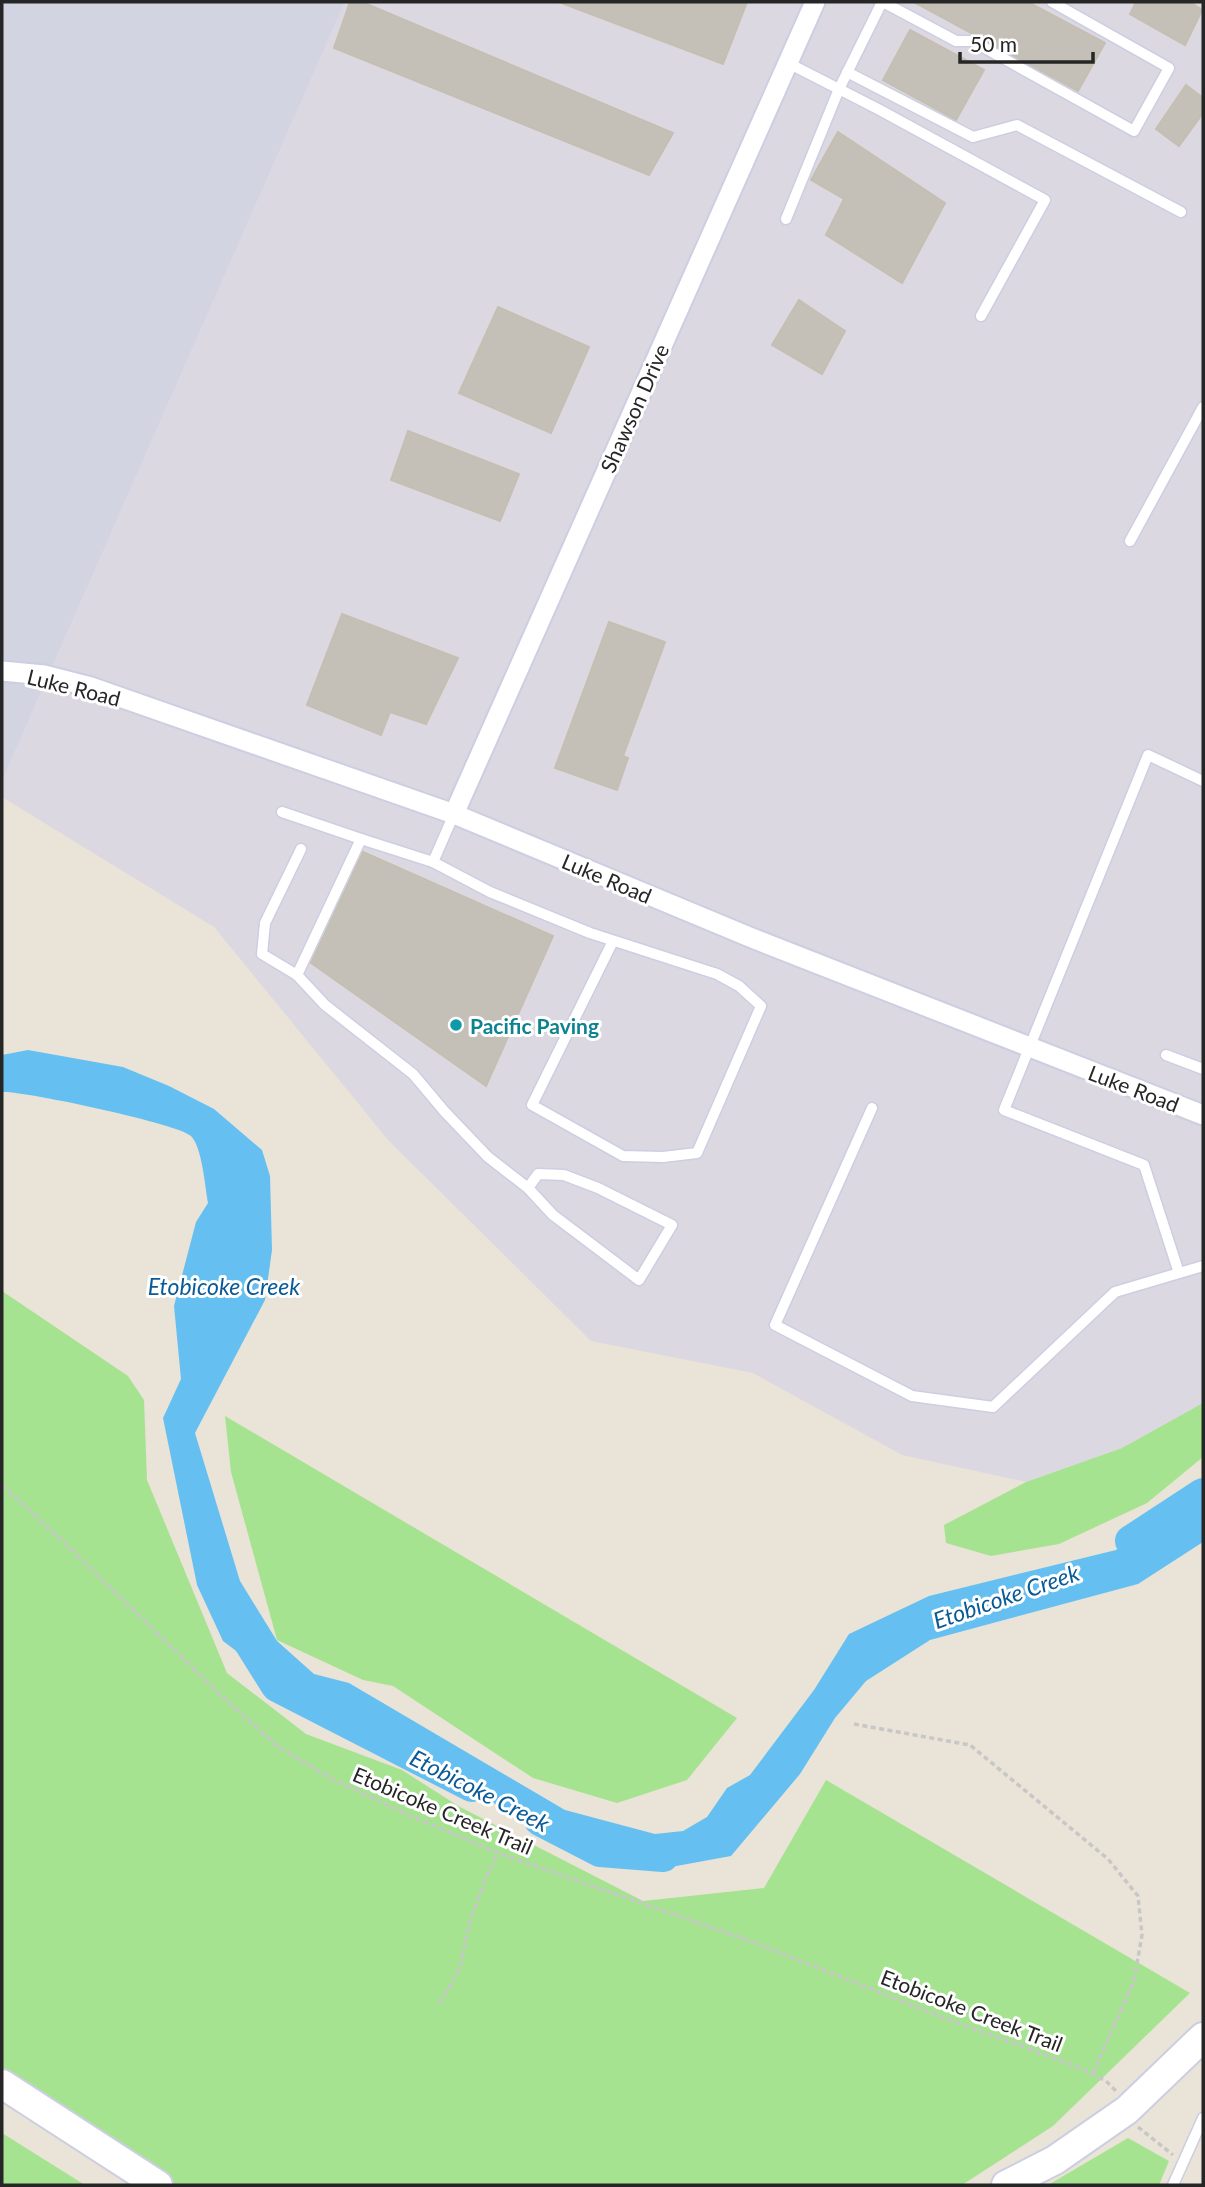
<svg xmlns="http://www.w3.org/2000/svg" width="1205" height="2187" font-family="Lato,sans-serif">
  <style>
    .industrial { fill: #dcd8e2 }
    .airport { fill: #d3d4e2 }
    .green { fill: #a6e391 }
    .water { fill: #65c0f1 }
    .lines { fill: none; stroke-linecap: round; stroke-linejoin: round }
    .river { stroke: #65c0f1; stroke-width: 32 }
    .building { fill: #c5c0b7; stroke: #c5bfb1; stroke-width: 2 }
    .lane-casing { stroke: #cccee1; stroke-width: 13 }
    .street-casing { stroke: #cccee1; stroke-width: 23 }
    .secondary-casing { stroke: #cccee1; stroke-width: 32 }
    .path { stroke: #c7c7c7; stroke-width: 3.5; stroke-dasharray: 5 3.5; stroke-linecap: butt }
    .lane { stroke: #fff; stroke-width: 10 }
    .street { stroke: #fff; stroke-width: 19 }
    .secondary { stroke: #fff; stroke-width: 28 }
    .culture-dot { fill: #0f9aa8; stroke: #fff; stroke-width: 2.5 }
    .labels { text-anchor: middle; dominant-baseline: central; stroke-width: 6; stroke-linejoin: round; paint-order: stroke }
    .street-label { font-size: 21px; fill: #262626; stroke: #fff }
    .culture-label { font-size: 21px; font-weight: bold; fill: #0d838f; stroke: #fff; text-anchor: start }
    .water-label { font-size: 23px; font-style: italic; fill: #095a97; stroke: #fff }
  </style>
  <rect width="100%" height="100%" fill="#eae3d7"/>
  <!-- industrial -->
  <path class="industrial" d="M345 2H1203V1403L1122 1448 1026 1482 902 1455 753 1373 591 1341 389 1141 214 927 2 797V781Z"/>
  <!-- airport -->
  <path class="airport" d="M2 2H345L2 781Z"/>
  <!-- green -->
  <g class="green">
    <path d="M2 1291 128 1376 144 1400 147 1480 227 1673 306 1734 402 1770 460 1807 643 1901 764 1888 826 1780 1190 1993 1053 2126 962 2185H158L2 2086Z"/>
    <path d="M1203 1403V1457L1147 1503 1059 1544 991 1556 946 1543 944 1525 1026 1482 1122 1448Z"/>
    <path d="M225 1416 737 1718 687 1780 617 1803 533 1778 393 1686 363 1680 277 1640 231 1472Z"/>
    <path d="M2 2133 85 2185H2Z"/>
    <path d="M1128 2138 1169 2161 1159 2185H1048Z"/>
  </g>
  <!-- water -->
  <path class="water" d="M28 1050 123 1067 169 1086 214 1109 262 1150 270 1176 272 1250 265 1300 195 1433 240 1581 277 1641 314 1674 349 1683 565 1810 655 1834 683 1831 707 1817 727 1788 750 1775 814 1690 849 1634 929 1596 1116 1550 1137 1532 1203 1501V1542L1138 1584 930 1640 866 1681 835 1718 800 1774 731 1856 671 1867 566 1836 482 1798 383 1732 297 1697 223 1641 197 1585 163 1418 181 1379 174 1306 196 1222 208 1203C205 1186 202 1147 191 1136 180 1124 20 1090 2 1092V1055Z"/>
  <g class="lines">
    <!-- river -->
    <g class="river">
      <path d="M1131 1541 1203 1494"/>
      <path d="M250 1643 277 1686 472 1786"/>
      <path d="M540 1820 600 1851 663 1856"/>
    </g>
  </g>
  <!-- building -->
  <g class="building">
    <path d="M350 2H362L673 133 649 175 334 48Z"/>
    <path d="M559 2H747L723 64Z"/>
    <path d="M914 2H1028L1105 43 1078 91Z"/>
    <path d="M1136 2H1190L1202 10 1185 45 1130 14Z"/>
    <path d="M910 30 984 70 956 120 883 80Z"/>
    <path d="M1186 85 1203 98V113L1179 146 1156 129Z"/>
    <path d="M838 132 945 203 902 283 826 235 844 199 811 180Z"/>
    <path d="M799 300 845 331 822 374 772 345Z"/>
    <path d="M498 307 589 347 551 433 459 393Z"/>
    <path d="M408 431 519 474 500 521 391 480Z"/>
    <path d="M342 614 458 658 426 724 390 712 381 735 307 705Z"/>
    <path d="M609 622 665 642 623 756 628 758 617 790 555 768Z"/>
    <path d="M363 852 553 936 486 1086 311 963Z"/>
  </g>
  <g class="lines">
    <defs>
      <g id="lane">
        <path d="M883 2 956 41H972L1134 131 1169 68 1052 2"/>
        <path d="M788 63 878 109 1045 200 981 316"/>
        <path d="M847 72 973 137 1017 125 1181 212"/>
        <path d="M786 219 839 89 882 2"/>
        <path d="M1130 541 1203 407"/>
        <path d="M282 812 361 839"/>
        <path d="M454 814 433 862 361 839 297 975 325 1005 413 1074 445 1112 488 1157 528 1188 553 1215 639 1280 672 1225 598 1188 564 1175 538 1174 528 1188"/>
        <path d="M433 862 490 892 590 933 717 974 739 986 761 1006 697 1153 663 1157 623 1156 532 1105 613 941"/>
        <path d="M297 975 262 954 265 923 301 849"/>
        <path d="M1166 1055 1203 1069"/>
        <path d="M872 1108 775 1325 912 1396 993 1407 1115 1292 1203 1266"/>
        <path d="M1179 1273 1144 1165 1004 1110 1148 755 1203 781"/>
        <path d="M1173 2185 1203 2118"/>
      </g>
      <g id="street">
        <path d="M2 671 44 675 91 687 454 814 752 938 1203 1115"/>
        <path d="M454 814 815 2"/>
      </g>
      <g id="secondary">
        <path d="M2 2084 158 2185"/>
        <path d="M1006 2185 1055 2160 1127 2110 1203 2037"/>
      </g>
    </defs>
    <!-- lane casing -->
    <use href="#lane" class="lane-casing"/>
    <!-- street casing -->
    <use href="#street" class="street-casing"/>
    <!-- secondary casing -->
    <use href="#secondary" class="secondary-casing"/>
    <!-- path -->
    <g class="path">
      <path d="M2 1485 54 1533 228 1702 277 1746 332 1779 409 1815 498 1853 750 1941 952 2021 1076 2066 1106 2081 1116 2091"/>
      <path d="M854 1724 970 1745 1108 1859 1138 1896 1142 1935 1134 1981 1093 2073"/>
      <path d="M440 2003 460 1968 470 1921 486 1877 498 1853"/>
      <path d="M1138 2127 1173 2155"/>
    </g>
    <!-- lane -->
    <use href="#lane" class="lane"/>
    <!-- street -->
    <use href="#street" class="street"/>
    <!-- secondary -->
    <use href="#secondary" class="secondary"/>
  </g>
  <!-- markers -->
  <circle class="culture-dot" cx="456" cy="1025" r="7"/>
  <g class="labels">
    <!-- street labels -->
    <g class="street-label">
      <text transform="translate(634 408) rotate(-66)">Shawson Drive</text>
      <text transform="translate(74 687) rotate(14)">Luke Road</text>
      <text transform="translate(607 878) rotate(23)">Luke Road</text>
      <text transform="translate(1134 1088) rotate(21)">Luke Road</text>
      <text transform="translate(443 1810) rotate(23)">Etobicoke Creek Trail</text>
      <text transform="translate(972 2010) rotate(21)">Etobicoke Creek Trail</text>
    </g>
    <!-- culture labels -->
    <g class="culture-label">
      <text x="470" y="1025">Pacific Paving</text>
    </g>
    <!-- water labels -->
    <g class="water-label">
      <text x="224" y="1286">Etobicoke Creek</text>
      <text transform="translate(1006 1596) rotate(-19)">Etobicoke Creek</text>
      <text transform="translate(480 1790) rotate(27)">Etobicoke Creek</text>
    </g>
  </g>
  <!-- border -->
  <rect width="1205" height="2187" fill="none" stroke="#262626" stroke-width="7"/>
  <!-- scale -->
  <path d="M960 52v10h133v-10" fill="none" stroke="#262626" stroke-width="3.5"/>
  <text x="970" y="52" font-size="21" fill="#262626" stroke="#ffffff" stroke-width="5" paint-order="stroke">50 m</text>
</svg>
